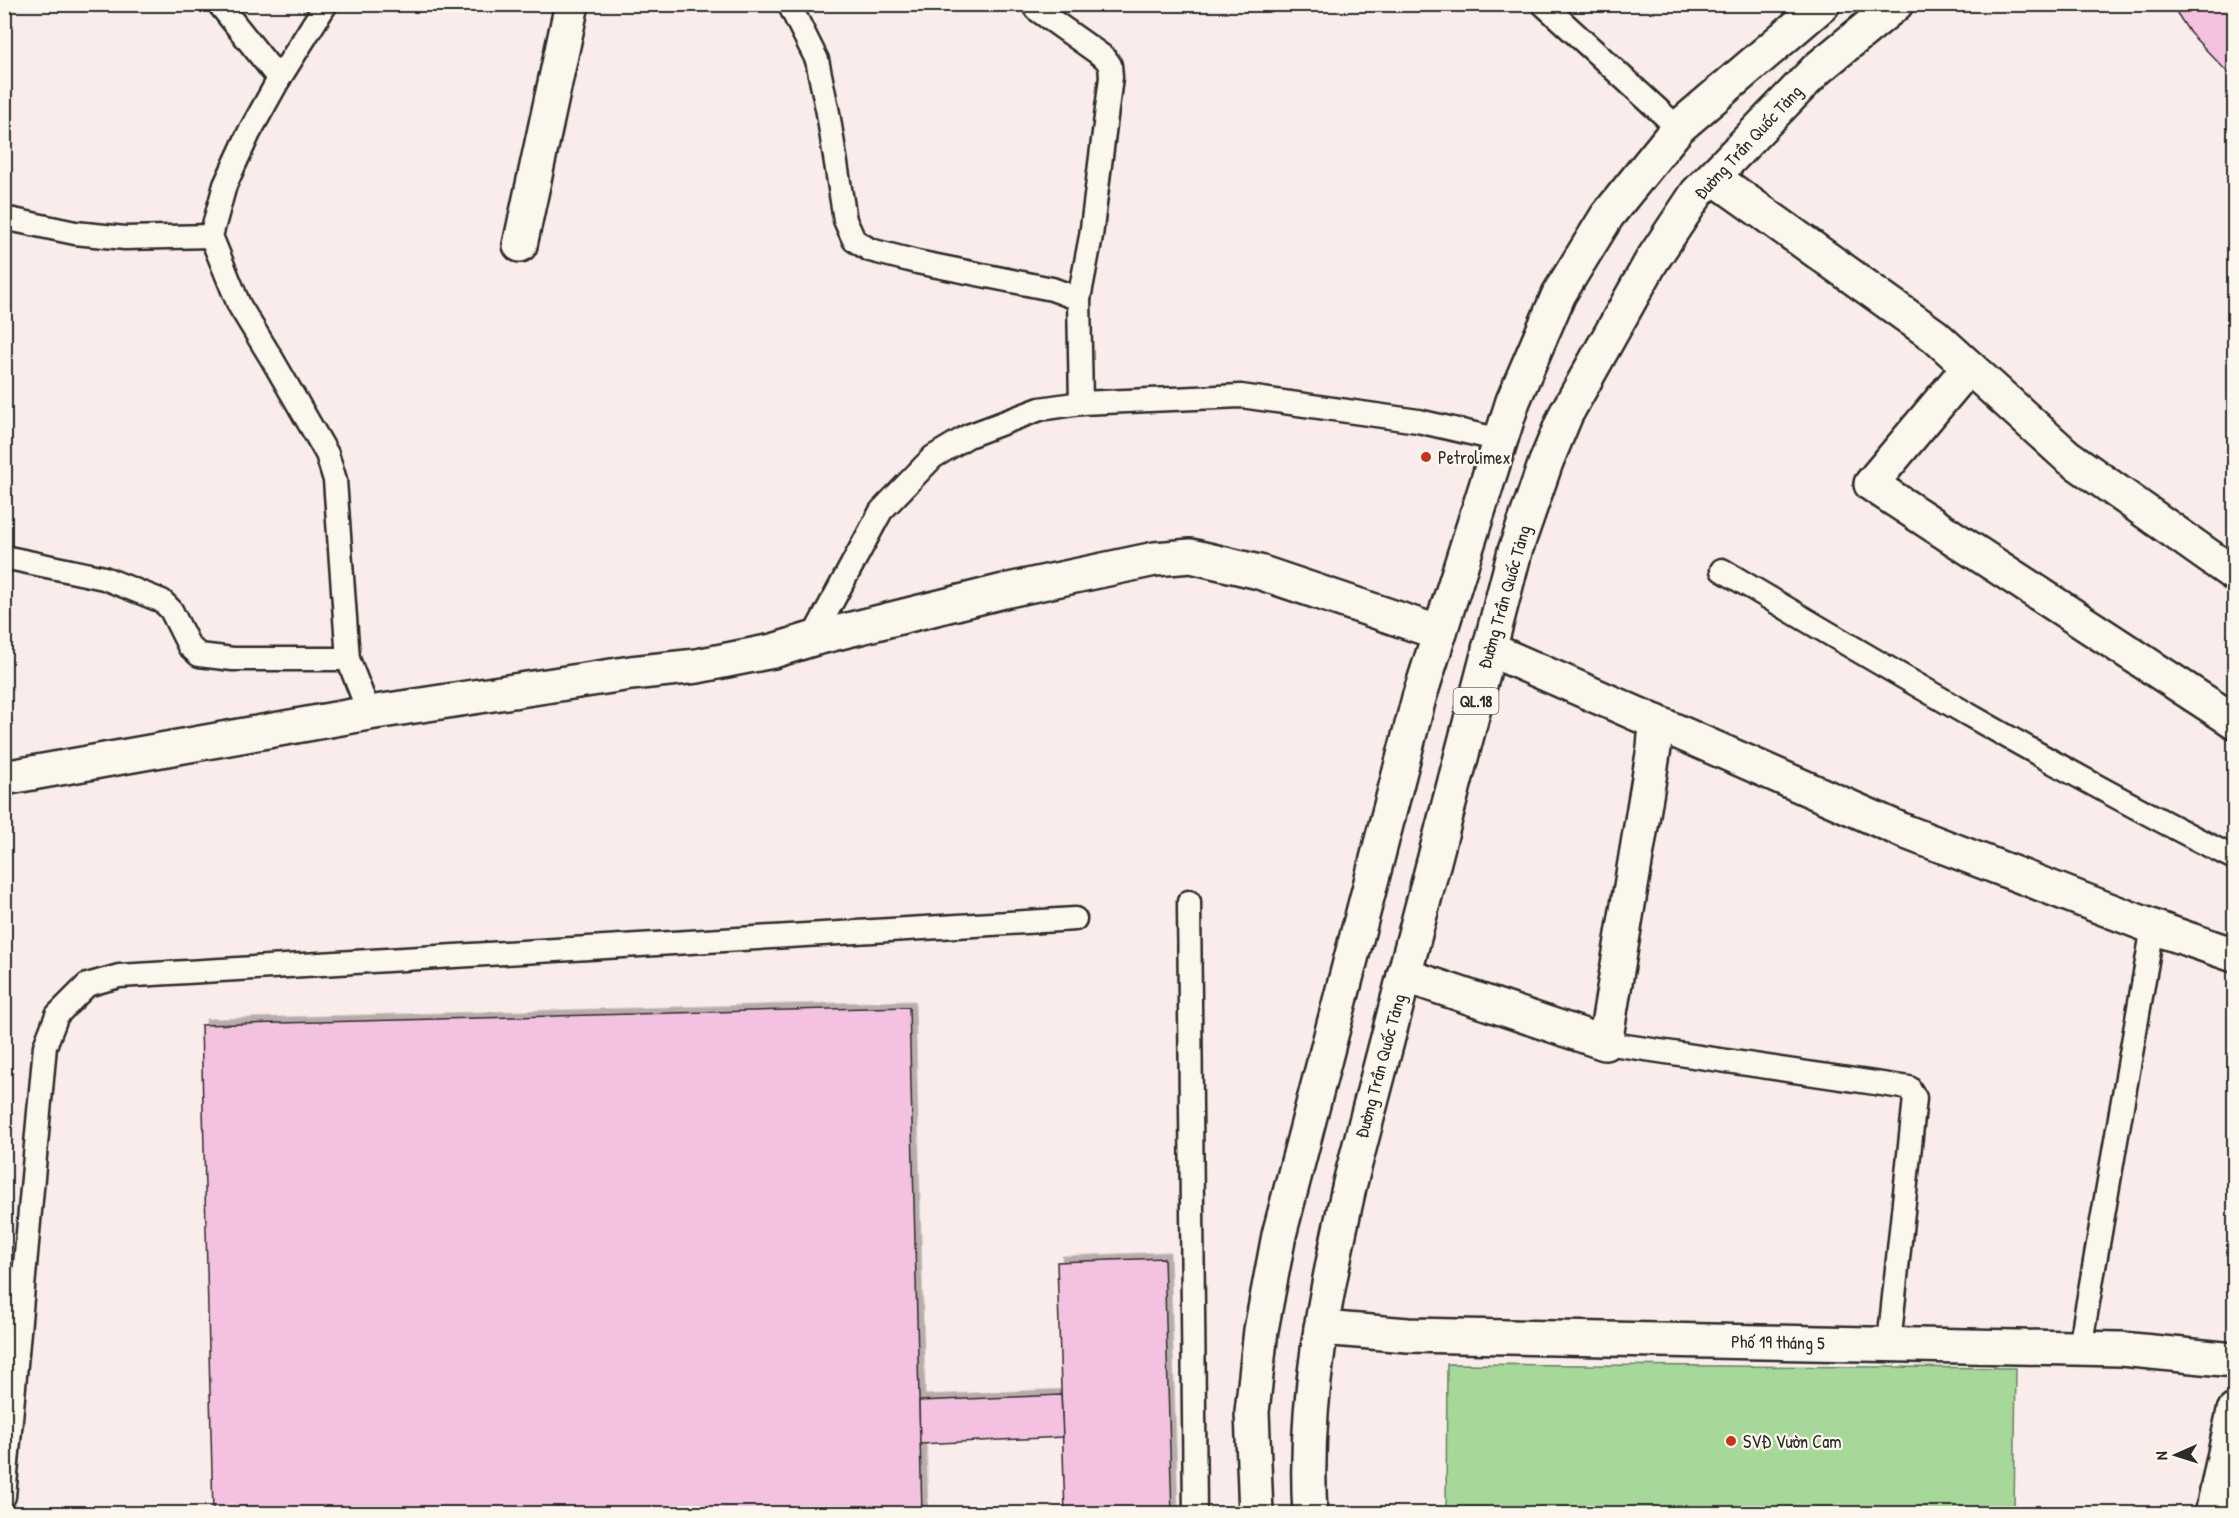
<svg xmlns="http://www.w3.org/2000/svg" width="2239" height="1518" font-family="'Patrick Hand',sans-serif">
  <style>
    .green { fill: #a6d899; stroke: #688262; stroke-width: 1.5 }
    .building { fill: #f4c2e0; stroke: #2b2b2b; stroke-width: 1.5; filter: url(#shadow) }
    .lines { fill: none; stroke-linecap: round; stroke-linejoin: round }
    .service-casing { stroke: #2b2b2b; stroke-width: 27 }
    .minor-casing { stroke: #2b2b2b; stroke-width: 38 }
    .trunk-casing { stroke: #2b2b2b; stroke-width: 38 }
    .service { stroke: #fbf7ec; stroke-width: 22 }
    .minor { stroke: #fbf7ec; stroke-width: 33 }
    .trunk { stroke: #fbf7ec; stroke-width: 33 }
    .poi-dot { fill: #c8321e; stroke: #fbf7ec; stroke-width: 2 }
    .labels { text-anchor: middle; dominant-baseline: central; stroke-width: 4.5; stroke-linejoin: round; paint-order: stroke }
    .shield { fill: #fbf7ec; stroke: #696865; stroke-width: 1.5 }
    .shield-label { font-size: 16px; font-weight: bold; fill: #2b2b2b }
    .street-label { font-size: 18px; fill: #2b2b2b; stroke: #fbf7ec }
    .poi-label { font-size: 18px; fill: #2b2b2b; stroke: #fbf7ec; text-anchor: start }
  </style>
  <defs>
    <filter id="shadow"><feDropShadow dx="5.5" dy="-5.5" stdDeviation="0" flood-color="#0004"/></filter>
  </defs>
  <rect width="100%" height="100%" fill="#faecea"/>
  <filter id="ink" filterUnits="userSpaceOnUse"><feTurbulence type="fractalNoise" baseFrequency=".0167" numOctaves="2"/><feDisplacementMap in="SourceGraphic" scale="12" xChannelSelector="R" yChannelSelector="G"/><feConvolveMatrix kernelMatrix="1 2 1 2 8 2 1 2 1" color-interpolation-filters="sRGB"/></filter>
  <g filter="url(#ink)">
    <!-- green -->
    <path class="green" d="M1447 1364 2016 1368 2014 1513H1446Z"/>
    <!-- building -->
    <g class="building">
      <path d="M2171 4H2234V79L2190 33Z"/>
      <path d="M909 1007 922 1514H213L201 1025Z"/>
      <path d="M1164 1258 1172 1514H1065L1057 1262Z"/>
      <path d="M1061 1395 1063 1437 920 1444 919 1401Z"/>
    </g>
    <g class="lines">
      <defs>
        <g id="service">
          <path d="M219 4 279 79"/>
          <path d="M326 4 279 79 249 133 225 185 211 236 239 305 272 359 327 454 335 480 348 659 369 713"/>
          <path d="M789 4 817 60 828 113 845 220 854 240 870 250 917 262 1052 289 1079 299 1081 403"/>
          <path d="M1033 4 1036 9 1105 58 1110 65 1111 77 1091 236 1079 299"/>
          <path d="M1543 4 1678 128"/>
          <path d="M4 218 75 233 125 238 211 236"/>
          <path d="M4 557 104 578 162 601 171 610 189 646 199 655 233 659H348"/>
          <path d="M1722 570C1890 670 2059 770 2234 858"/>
          <path d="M812 639 881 511 933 457 968 436 1040 409 1081 403 1241 396 1418 421 1501 440"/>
          <path d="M1189 902 1195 1514"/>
          <path d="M1605 1043 1909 1088 1915 1098 1889 1344"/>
          <path d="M2080 1348 2153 927"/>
          <path d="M4 1496 45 1046 57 1015 87 985 119 976 1075 919"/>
        </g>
        <g id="minor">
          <path d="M1713 177 1935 336 2067 456 2234 574"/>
          <path d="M520 245 572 4"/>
          <path d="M1969 367 1871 484 2234 721"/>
          <path d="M1489 649 1906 832 2153 927 2234 955"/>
          <path d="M4 778 369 713 631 673 697 666 773 651 812 639 1004 591 1155 559 1191 556 1259 572 1440 633"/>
          <path d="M1404 975 1605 1043 1654 748 1656 722"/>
          <path d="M1321 1328 1408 1335 2121 1349 2234 1360"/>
          <path d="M2212 1514 2234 1411"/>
        </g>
        <g id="trunk">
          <path d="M1256 1514 1252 1412 1261 1330 1279 1235 1419 698 1513 401 1559 294 1607 216 1678 128 1823 4"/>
          <path d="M1310 1514C1303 1401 1326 1291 1350 1183L1515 551 1546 462 1566 414 1651 262 1697 193 1817 69 1896 4"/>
        </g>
      </defs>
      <!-- service casing -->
      <use href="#service" class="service-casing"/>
      <!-- minor casing -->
      <use href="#minor" class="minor-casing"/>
      <!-- trunk casing -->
      <use href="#trunk" class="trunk-casing"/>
      <!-- service -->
      <use href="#service" class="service"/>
      <!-- minor -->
      <use href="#minor" class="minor"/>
      <!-- trunk -->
      <use href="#trunk" class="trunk"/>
    </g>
  </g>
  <!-- markers -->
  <g class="poi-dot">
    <circle cx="1426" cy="457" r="6"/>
    <circle cx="1731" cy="1441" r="6"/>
  </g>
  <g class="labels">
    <!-- shield labels -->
    <rect class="shield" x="1453.5" y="688" width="45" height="26" rx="4.5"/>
    <g class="shield-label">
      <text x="1476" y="701">QL.18</text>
    </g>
    <!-- street labels -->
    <g class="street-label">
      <text transform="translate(1748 142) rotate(-47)">Đường Trần Quốc Tảng</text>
      <text transform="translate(1504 597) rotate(-74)">Đường Trần Quốc Tảng</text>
      <text transform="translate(1380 1066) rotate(-75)">Đường Trần Quốc Tảng</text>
      <text transform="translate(1778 1342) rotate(1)">Phố 19 tháng 5</text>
    </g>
    <!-- poi labels -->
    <g class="poi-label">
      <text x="1438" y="457">Petrolimex</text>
      <text x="1743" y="1441">SVĐ Vườn Cam</text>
    </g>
  </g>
  <!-- margin -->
  <rect width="2239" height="1518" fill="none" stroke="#fbf7ec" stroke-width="24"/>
  <rect x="12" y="12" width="2215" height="1494" fill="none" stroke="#2b2b2b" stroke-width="2" filter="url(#ink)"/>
  <!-- north arrow -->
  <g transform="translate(2176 1455) rotate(267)" stroke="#fbf7ec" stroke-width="4.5" paint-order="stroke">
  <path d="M0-4.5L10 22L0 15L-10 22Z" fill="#2b2b2b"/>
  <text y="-9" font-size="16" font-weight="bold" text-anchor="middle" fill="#2b2b2b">N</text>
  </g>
</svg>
